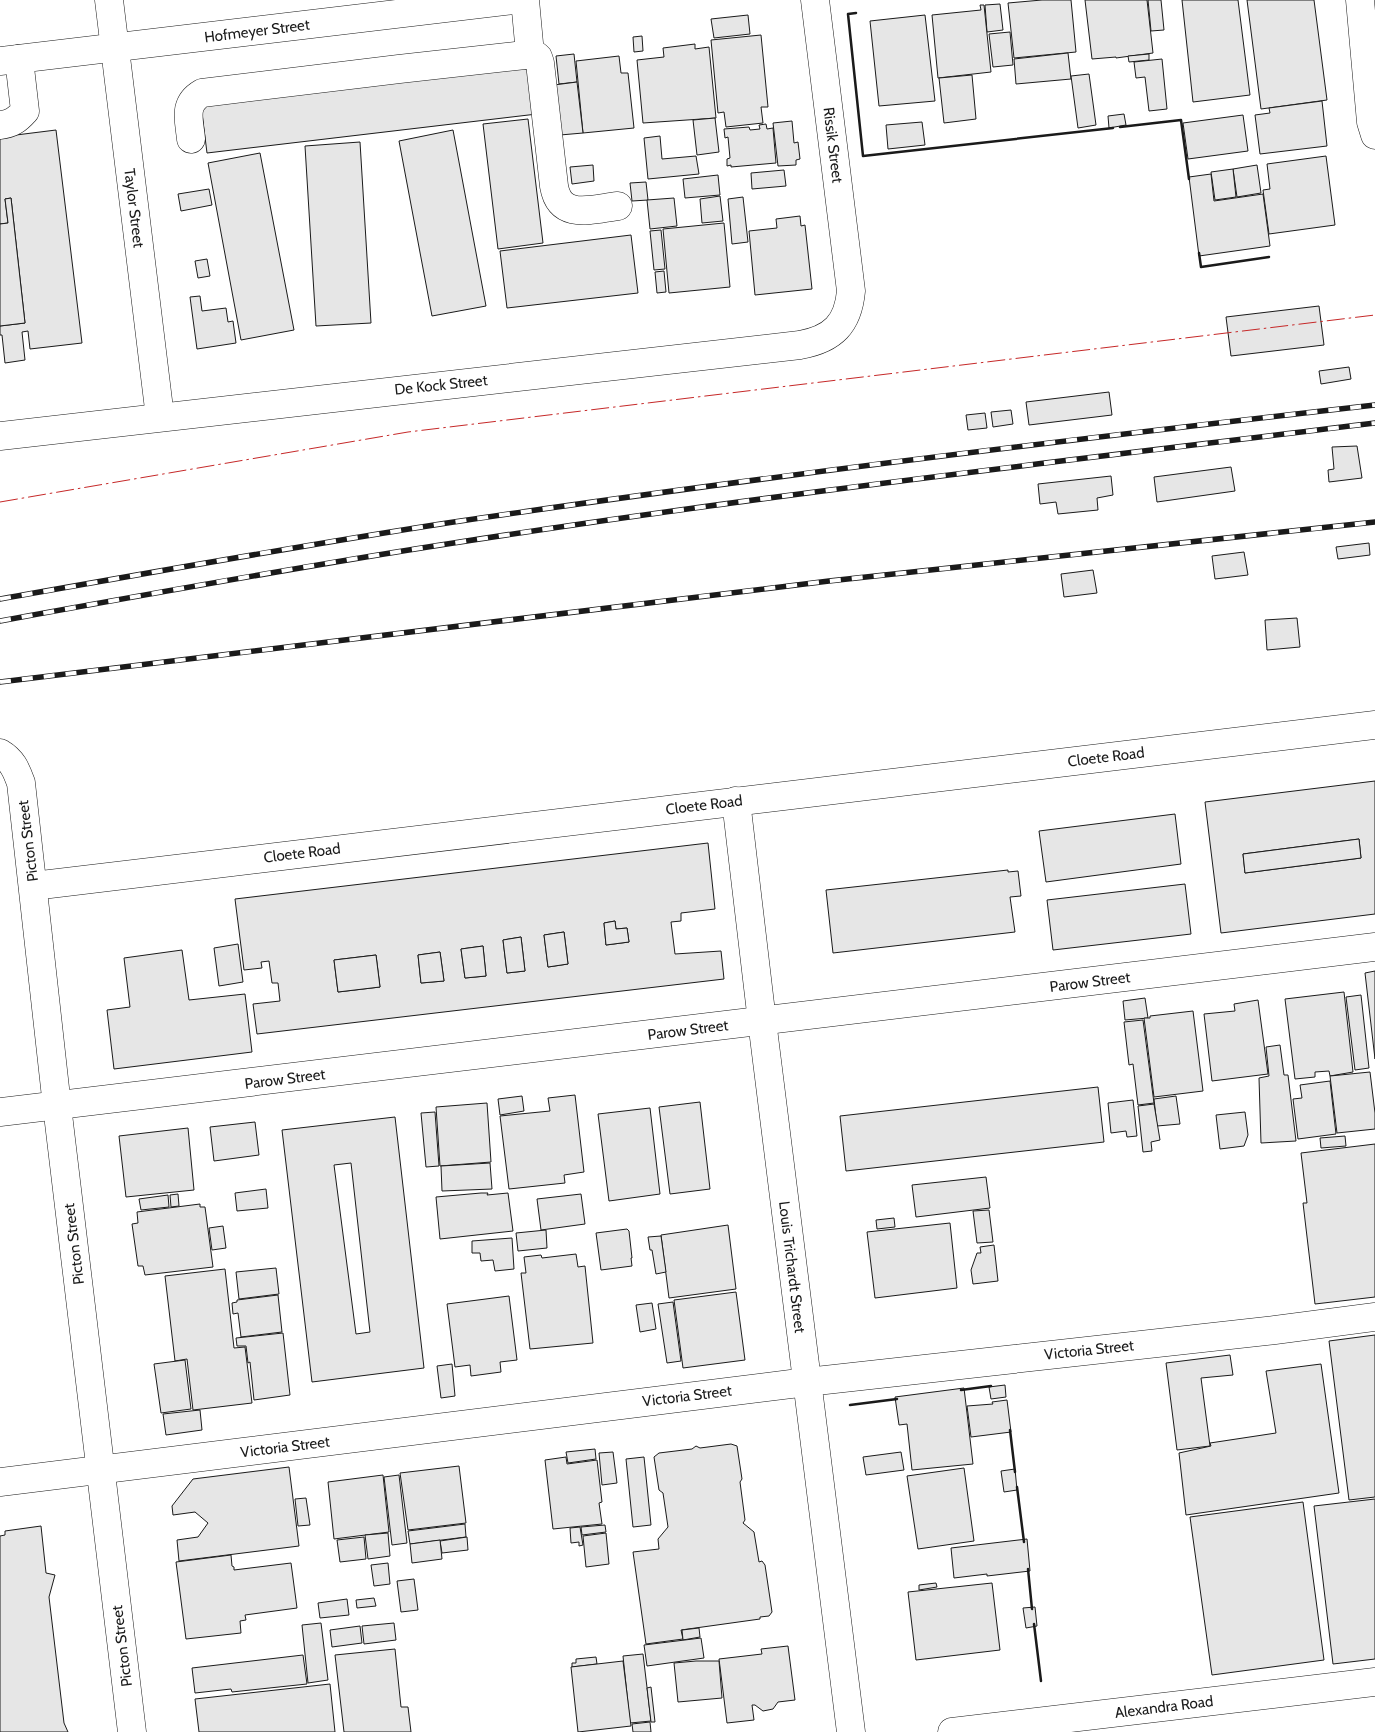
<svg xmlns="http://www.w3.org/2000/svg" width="1375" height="1732" font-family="Cabin,sans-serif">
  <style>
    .building { fill: #e6e6e6; stroke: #1a1a1a; fill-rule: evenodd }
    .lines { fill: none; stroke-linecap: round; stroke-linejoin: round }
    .minor-casing { stroke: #1a1a1a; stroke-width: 29 }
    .minor { stroke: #fff; stroke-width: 28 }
    .rail-casing { stroke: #1a1a1a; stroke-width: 5.5 }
    .rail { stroke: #fff; stroke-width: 4; stroke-dasharray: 11; stroke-linecap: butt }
    .wall { stroke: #1a1a1a; stroke-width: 2.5 }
    .power { stroke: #c62828; stroke-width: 1; stroke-dasharray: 18 4 2.5 4; stroke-linecap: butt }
    .labels { text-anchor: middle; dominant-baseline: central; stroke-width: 4; stroke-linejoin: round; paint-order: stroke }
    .street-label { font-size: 15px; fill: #1a1a1a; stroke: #fff }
  </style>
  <rect width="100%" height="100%" fill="#fff"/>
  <!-- building -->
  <g class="building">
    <path d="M1042 0H1071L1076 52 1014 58 1008 3Z"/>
    <path d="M1085 0H1147L1153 53 1116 58V57L1092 59Z"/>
    <path d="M1148 0H1161L1164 30 1151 31Z"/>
    <path d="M1182 0H1238L1250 95 1193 102Z"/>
    <path d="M1247 0H1314L1327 100 1261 109Z"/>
    <path d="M1000 4 1003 30 987 32 985 5Z"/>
    <path d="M980 5H984L991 72 938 78 932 15 981 10Z"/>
    <path d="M748 15 750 34 714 38 711 19Z"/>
    <path d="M925 15 935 101 879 106 870 21Z"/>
    <path d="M1010 32 1013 65 993 67 989 34Z"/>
    <path d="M761 35 768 107H761L763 123 726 127 724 112 718 113 711 40Z"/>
    <path d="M642 36 643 51 634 52 633 37Z"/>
    <path d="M695 44V49L709 47 716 118 643 123 637 60 664 57 663 48Z"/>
    <path d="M1068 53 1071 79 1016 84 1014 59Z"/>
    <path d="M574 54 577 82 559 84 556 56Z"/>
    <path d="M1149 54V60L1129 62 1128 56Z"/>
    <path d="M619 56 621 73H628L634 128 583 133 576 61Z"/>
    <path d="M1162 59 1167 109 1149 111 1145 77 1136 78 1134 62Z"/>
    <path d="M531 66 537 114 207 153 201 105Z"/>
    <path d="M1089 74 1096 125 1078 128 1071 76Z"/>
    <path d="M972 75 976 119 944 123 939 78Z"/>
    <path d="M577 82 583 133 560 135 554 85Z"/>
    <path d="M1322 101 1327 146 1260 154 1255 115 1270 113 1269 108Z"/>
    <path d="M1124 114 1126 125 1109 128 1108 116Z"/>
    <path d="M1243 115 1248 151 1188 159 1183 123Z"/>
    <path d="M715 118 719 152 697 155 693 120Z"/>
    <path d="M528 119 543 243 498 249 483 124Z"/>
    <path d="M792 121 794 143 798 142 800 159 796 160V165L778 166 773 123Z"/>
    <path d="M922 122 925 145 888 149 886 125Z"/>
    <path d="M766 124 767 129 773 128 776 163 731 167V165L727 166V159L730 158 728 137 725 138 724 129 749 127 750 130 760 129 759 125Z"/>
    <path d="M56 130 82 343 30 349 28 331 22 332 25 360 5 363 2 335H0V326L25 323 11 198 5 199 8 223 0 224V137Z"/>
    <path d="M453 130 486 306 432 316 399 141Z"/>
    <path d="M660 136 662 159 696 156 699 174 648 179 644 138Z"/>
    <path d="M360 142 371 323 316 326 305 146Z"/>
    <path d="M260 153 294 330 241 340 208 163Z"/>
    <path d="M1326 156 1335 225 1269 234 1263 190 1270 189 1267 164Z"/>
    <path d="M593 165 594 181 572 184 570 167Z"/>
    <path d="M1257 165 1261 193 1237 197 1233 169Z"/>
    <path d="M1233 169 1236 197 1215 200 1211 172Z"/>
    <path d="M784 170 786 186 752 189 751 173Z"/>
    <path d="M1211 174 1214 201 1263 194 1270 246 1199 256 1189 177Z"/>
    <path d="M718 175 720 195 685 198 683 179Z"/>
    <path d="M646 182 648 200 632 201 630 183Z"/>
    <path d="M209 189 212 205 181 211 178 194Z"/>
    <path d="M720 196 723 221 702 223 700 199Z"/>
    <path d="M743 197 748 242 732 244 728 199Z"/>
    <path d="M11 198 25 323 0 326V224L8 223 5 199Z"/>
    <path d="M674 198 677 226 650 229 647 200Z"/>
    <path d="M800 216 801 226 805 225 812 289 755 295 749 231 777 228 776 219Z"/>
    <path d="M724 223 730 287 669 293 663 229Z"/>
    <path d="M661 230 665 269 654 270 650 231Z"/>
    <path d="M631 235 638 293 507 308 500 251Z"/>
    <path d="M207 259 210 276 198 278 195 261Z"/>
    <path d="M664 271 666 292 657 293 655 272Z"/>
    <path d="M200 296 202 311 226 308 228 322 233 321 236 343 197 349 190 297Z"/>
    <path d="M1319 306 1324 345 1231 356 1226 317Z"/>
    <path d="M1349 367 1351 379 1321 384 1319 371Z"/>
    <path d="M1109 392 1112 415 1029 425 1026 402Z"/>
    <path d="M1011 410 1013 424 993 427 991 412Z"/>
    <path d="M985 413 987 428 968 430 966 415Z"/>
    <path d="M1357 446 1362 478 1329 482 1328 470 1334 469 1332 447Z"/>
    <path d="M1231 467 1235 491 1157 502 1154 477Z"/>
    <path d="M1111 476 1113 495 1097 498 1098 510 1058 514 1056 502 1040 504 1038 484Z"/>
    <path d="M1369 543 1370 555 1338 559 1336 547Z"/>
    <path d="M1244 552 1248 575 1215 579 1212 556Z"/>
    <path d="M1093 570 1097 593 1064 597 1061 574Z"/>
    <path d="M1297 618 1300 647 1267 650 1265 620Z"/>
    <path d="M1375 781V914L1221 933 1205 802ZM1359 839 1361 858 1245 873 1243 854Z"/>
    <path d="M1175 814 1181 864 1046 882 1039 831Z"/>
    <path d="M1359 839 1361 858 1245 873 1243 854Z"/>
    <path d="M708 843 715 909 681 913V921L671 922 675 954 721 951 724 979 257 1034 253 1004 280 1001 278 983H272L269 961 261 962 262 968 244 970 235 899ZM615 921 616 929 627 928 629 942 606 945 604 923ZM564 932 568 964 548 967 544 935ZM521 937 525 971 507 973 503 940ZM483 946 486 976 465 978 461 949ZM440 952 444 981 421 983 418 955ZM376 955 380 987 338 992 334 960Z"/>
    <path d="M1008 870V872L1018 871 1021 896 1010 897 1015 932 833 953 826 890Z"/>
    <path d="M1185 884 1191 934 1053 950 1047 900Z"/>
    <path d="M615 921 616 929 627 928 629 942 606 945 604 923Z"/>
    <path d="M564 932 568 964 548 967 544 935Z"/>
    <path d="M521 937 525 971 507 973 503 940Z"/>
    <path d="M238 944 243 982 219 986 214 948Z"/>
    <path d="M483 946 486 976 465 978 461 949Z"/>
    <path d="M182 950 189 1000 245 994 252 1052 114 1069 107 1010 130 1007 124 958Z"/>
    <path d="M440 952 444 981 421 983 418 955Z"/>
    <path d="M376 955 380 987 338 992 334 960Z"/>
    <path d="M1375 971V1059L1365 973Z"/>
    <path d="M1344 992 1353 1072 1330 1076 1329 1071 1315 1072V1077L1295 1079 1285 999Z"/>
    <path d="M1361 995 1369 1068 1355 1070 1346 997Z"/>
    <path d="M1145 998 1148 1018 1125 1020 1123 1001Z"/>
    <path d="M1258 1000 1268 1074 1212 1081 1204 1014 1235 1011 1234 1004Z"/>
    <path d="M1193 1011 1203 1091 1154 1097 1144 1018H1150V1016Z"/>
    <path d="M1143 1020 1154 1103 1138 1105 1133 1064 1129 1065 1124 1022Z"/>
    <path d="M1280 1045 1284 1075H1288L1296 1141 1261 1143 1259 1078 1269 1076 1266 1047Z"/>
    <path d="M1370 1072 1375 1113V1129L1337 1133 1330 1076Z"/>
    <path d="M1330 1081 1336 1134 1298 1139 1293 1099 1302 1098 1300 1085Z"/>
    <path d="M1098 1087 1104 1142 846 1171 840 1116Z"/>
    <path d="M575 1095 584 1172 564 1175 565 1183 509 1189 500 1116 550 1111 548 1098Z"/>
    <path d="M522 1096 524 1111 500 1115 498 1099Z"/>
    <path d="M1176 1096 1180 1124 1157 1126 1154 1099Z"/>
    <path d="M1133 1100 1137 1136 1127 1137 1126 1131 1111 1133 1108 1103Z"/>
    <path d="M700 1102 710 1189 670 1194 659 1107Z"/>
    <path d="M487 1103 491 1162 440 1166 436 1107Z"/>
    <path d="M1154 1104 1160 1140 1151 1142 1152 1151 1143 1152 1138 1106Z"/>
    <path d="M650 1108 660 1194 609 1201 598 1114Z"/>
    <path d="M435 1112 439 1166 426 1167 421 1113Z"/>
    <path d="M1245 1112 1248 1135 1244 1146 1220 1149 1216 1115Z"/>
    <path d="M395 1117 424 1368 312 1382 282 1130ZM351 1163 370 1332 356 1334 334 1165Z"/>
    <path d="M255 1122 259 1155 214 1161 210 1127Z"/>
    <path d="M188 1128 194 1190 126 1197 119 1136Z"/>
    <path d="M1345 1136 1346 1146 1321 1148 1320 1138Z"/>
    <path d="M1375 1144V1297L1315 1304 1303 1203H1307L1301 1153Z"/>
    <path d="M490 1163 492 1189 442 1191 441 1166Z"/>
    <path d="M986 1177 990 1208 916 1217 912 1185Z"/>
    <path d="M266 1189 268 1208 237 1211 235 1193Z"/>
    <path d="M481 1193H488L487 1195 508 1193 513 1231 440 1239 436 1197Z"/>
    <path d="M178 1194 179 1206 171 1207 170 1195Z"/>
    <path d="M581 1194 585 1224 541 1230 537 1199Z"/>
    <path d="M168 1195 169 1207 141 1210 139 1199Z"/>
    <path d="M200 1204V1207H205L213 1267 145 1275 143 1266H138L132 1224 138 1223 137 1212Z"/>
    <path d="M989 1210 993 1242 977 1243 973 1211Z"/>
    <path d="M894 1218 895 1227 877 1229 876 1220Z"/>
    <path d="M950 1223 957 1288 875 1298 867 1232Z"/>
    <path d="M728 1225 736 1289 669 1298 661 1235Z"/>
    <path d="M223 1226 226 1248 212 1250 209 1228Z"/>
    <path d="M627 1229 629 1231 632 1258H631L632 1266 601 1270 596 1233Z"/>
    <path d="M546 1230 547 1248 518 1251 516 1233Z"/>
    <path d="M661 1236 666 1272 656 1274 652 1250H650L648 1237Z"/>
    <path d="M512 1238 514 1269 495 1271 493 1260 481 1261 480 1253H472V1241Z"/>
    <path d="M994 1245 998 1281 973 1284 971 1270 977 1253H981L980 1247Z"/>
    <path d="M576 1254 578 1267 585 1266 593 1343 530 1349 521 1273H526L524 1257 541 1255 542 1258Z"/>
    <path d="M276 1268 279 1294 239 1299 236 1272Z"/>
    <path d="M225 1269 234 1348 245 1347 252 1403 193 1410 187 1359 175 1361 165 1276Z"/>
    <path d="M736 1292 745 1360 683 1368 674 1300Z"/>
    <path d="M278 1295 282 1332 241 1337 238 1313 233 1314 232 1303 237 1302V1300Z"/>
    <path d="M509 1296 517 1360 500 1362 501 1372 471 1376 470 1365 455 1367 447 1304Z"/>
    <path d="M673 1302 681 1361 667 1363 658 1304Z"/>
    <path d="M652 1303 656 1329 640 1332 636 1305Z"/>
    <path d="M283 1333 290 1395 254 1400 250 1362 248 1363 246 1346H237L236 1338Z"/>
    <path d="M1375 1335V1497L1349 1500 1329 1341Z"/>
    <path d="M1230 1355 1233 1375 1201 1378 1210 1446 1177 1450 1166 1363Z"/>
    <path d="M185 1360 191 1409 161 1413 154 1364Z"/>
    <path d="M452 1364 455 1396 441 1398 437 1366Z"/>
    <path d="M1321 1364 1339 1493 1186 1515 1179 1453 1211 1446 1210 1443 1276 1433 1266 1371Z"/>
    <path d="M1005 1385 1006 1397 991 1399 989 1387Z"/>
    <path d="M964 1388 973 1464 912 1470 907 1424 899 1425 895 1397Z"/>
    <path d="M1007 1400 1011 1432 971 1437 967 1406 993 1404 992 1402Z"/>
    <path d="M200 1410 202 1430 166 1435 163 1414Z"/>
    <path d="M731 1444 737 1446 742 1479 740 1482 745 1520 743 1523 754 1532 759 1562 762 1561 765 1565 772 1612 769 1616 760 1617V1619L681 1630 683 1639 646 1644 633 1552 659 1549 658 1539 668 1527 663 1493 659 1490 654 1457 659 1453 692 1449 696 1446 700 1448Z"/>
    <path d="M595 1449 596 1459 568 1463 566 1452Z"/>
    <path d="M613 1452 617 1483 602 1485 599 1453Z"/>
    <path d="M901 1452 904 1470 866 1475 863 1457Z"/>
    <path d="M566 1457 567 1464 597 1460 602 1502 599 1503 602 1524 553 1529 545 1460Z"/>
    <path d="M644 1457 651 1525 633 1527 626 1459Z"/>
    <path d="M459 1466 466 1523 408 1530 400 1473Z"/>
    <path d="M289 1467 299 1546 179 1561 177 1540 198 1537 208 1523 195 1512 173 1515 172 1506 193 1479Z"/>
    <path d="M964 1468 974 1541 918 1549 907 1476Z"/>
    <path d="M1015 1469 1017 1490 1004 1492 1001 1471Z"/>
    <path d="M383 1475 389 1532 334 1539 328 1482Z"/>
    <path d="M399 1475 407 1543 392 1545 384 1477Z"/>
    <path d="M306 1498 310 1525 298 1526 295 1499Z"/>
    <path d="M1375 1499V1659L1333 1664 1314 1506Z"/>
    <path d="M1303 1502 1324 1660 1212 1675 1190 1517Z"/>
    <path d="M465 1524 466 1537 410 1544 408 1531Z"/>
    <path d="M605 1525 606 1532 582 1535 581 1527Z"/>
    <path d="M41 1526 46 1573 55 1575 49 1597 64 1723 68 1732H0V1536L5 1535V1531Z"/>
    <path d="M580 1527 583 1545 579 1546V1542L571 1543 570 1528Z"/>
    <path d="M388 1533 390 1556 368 1559 365 1535Z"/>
    <path d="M606 1533 609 1564 586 1567 583 1536Z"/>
    <path d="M364 1537 366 1559 340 1562 337 1540Z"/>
    <path d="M467 1537 468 1550 442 1553 440 1541Z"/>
    <path d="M1027 1539 1030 1571 987 1576V1574L954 1578 951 1548Z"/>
    <path d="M440 1540 442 1559 412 1563 410 1544Z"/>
    <path d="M231 1555 232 1566 234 1567V1570L291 1563 297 1608 245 1615 246 1620 240 1621 241 1633 186 1639 176 1562Z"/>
    <path d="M388 1563 390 1584 374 1586 371 1565Z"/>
    <path d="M414 1579 418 1610 401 1612 397 1581Z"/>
    <path d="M936 1583 937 1587 919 1590V1585Z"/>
    <path d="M992 1583 1000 1650 916 1660 908 1592Z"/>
    <path d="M374 1598 376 1606 357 1608 356 1600Z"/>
    <path d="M347 1599 349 1615 320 1618 318 1603Z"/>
    <path d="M1035 1607 1037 1626 1026 1628 1023 1608Z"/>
    <path d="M321 1623 328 1680 308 1683 302 1625Z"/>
    <path d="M394 1623 396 1640 364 1644 362 1626Z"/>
    <path d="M360 1626 362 1643 332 1647 330 1630Z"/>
    <path d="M699 1628 700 1637 683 1640 682 1630Z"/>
    <path d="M701 1638 704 1658 647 1666 644 1645Z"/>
    <path d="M788 1646 795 1700 778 1702 773 1709 763 1711 755 1705H752L754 1720 727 1723 719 1659 762 1654 761 1649Z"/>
    <path d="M395 1649 401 1707H408L411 1732H344L335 1655Z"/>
    <path d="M643 1654 651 1721 630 1723 623 1656Z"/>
    <path d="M303 1655 307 1684 232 1692 231 1689 195 1693 192 1668Z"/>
    <path d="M596 1657 597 1664 572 1667V1663H576V1659Z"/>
    <path d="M623 1661 631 1726 578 1732 571 1667Z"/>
    <path d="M696 1661H719L722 1698 678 1702 674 1663Z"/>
    <path d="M330 1684 335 1732H199L195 1699Z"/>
    <path d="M651 1687 655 1722H651L647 1688Z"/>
    <path d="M650 1722 651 1732H633L632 1724Z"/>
  </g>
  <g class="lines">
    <defs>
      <g id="minor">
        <path d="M109 0 160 417"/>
        <path d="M525 0 530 54"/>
        <path d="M1360 0 1371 122 1375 135"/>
        <path d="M0 61 514 0"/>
        <path d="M0 125C11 124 17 120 25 111L19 59"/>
        <path d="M191 139C189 119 183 104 202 93L399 69 534 54 538 57 540 63 554 186C560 221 592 209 618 206"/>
        <path d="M0 436 800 345C833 339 848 324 851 291L815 0"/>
        <path d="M0 753C12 760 16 769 21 783L57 1106 132 1732"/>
        <path d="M736 801 762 1021 851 1732"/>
        <path d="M33 886 1375 725"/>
        <path d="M0 1112 1375 947"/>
        <path d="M0 1482 807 1382 1275 1330 1375 1317"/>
        <path d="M952 1732 1375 1682"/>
      </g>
    </defs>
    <!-- minor casing -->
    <use href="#minor" class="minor-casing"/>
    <!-- minor -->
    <use href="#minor" class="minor"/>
    <defs>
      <g id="rail">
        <path d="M0 599C149 573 298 546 447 523 756 477 1065 440 1375 405"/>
        <path d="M0 621C149 594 298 567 447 544 755 496 1065 461 1375 423"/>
        <path d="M0 682 829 581 1375 522"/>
      </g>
    </defs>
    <!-- rail casing -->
    <use href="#rail" class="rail-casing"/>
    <!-- rail -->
    <use href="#rail" class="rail"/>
    <!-- wall -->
    <g class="wall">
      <path d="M856 13 848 14 863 156 1113 128"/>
      <path d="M1120 127 1181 120 1189 179"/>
      <path d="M1199 253 1201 267 1269 257"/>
      <path d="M961 1390 991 1386"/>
      <path d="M850 1405 897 1399"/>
      <path d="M1010 1430 1015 1472"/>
      <path d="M1017 1487 1024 1542"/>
      <path d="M1028 1569 1032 1609"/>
      <path d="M1034 1624 1041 1681"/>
    </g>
    <!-- power -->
    <path class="power" d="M0 502 408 432 1375 315"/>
  </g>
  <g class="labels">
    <!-- street labels -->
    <g class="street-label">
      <text transform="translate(257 31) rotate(-7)">Hofmeyer Street</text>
      <text transform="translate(833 145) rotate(83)">Rissik Street</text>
      <text transform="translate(134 208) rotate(83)">Taylor Street</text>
      <text transform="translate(441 385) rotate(-6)">De Kock Street</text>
      <text transform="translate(1106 757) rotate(-7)">Cloete Road</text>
      <text transform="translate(704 805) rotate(-7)">Cloete Road</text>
      <text transform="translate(28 841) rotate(-97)">Picton Street</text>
      <text transform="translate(302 853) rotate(-7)">Cloete Road</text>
      <text transform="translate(1090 982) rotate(-7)">Parow Street</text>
      <text transform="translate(688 1030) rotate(-7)">Parow Street</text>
      <text transform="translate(285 1079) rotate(-7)">Parow Street</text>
      <text transform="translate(74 1244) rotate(-97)">Picton Street</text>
      <text transform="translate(792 1267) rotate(83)">Louis Trichardt Street</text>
      <text transform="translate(1089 1350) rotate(-6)">Victoria Street</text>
      <text transform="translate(687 1396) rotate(-7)">Victoria Street</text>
      <text transform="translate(285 1447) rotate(-7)">Victoria Street</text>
      <text transform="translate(122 1646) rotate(-97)">Picton Street</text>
      <text transform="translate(1164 1707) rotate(-7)">Alexandra Road</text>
    </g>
  </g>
</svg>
